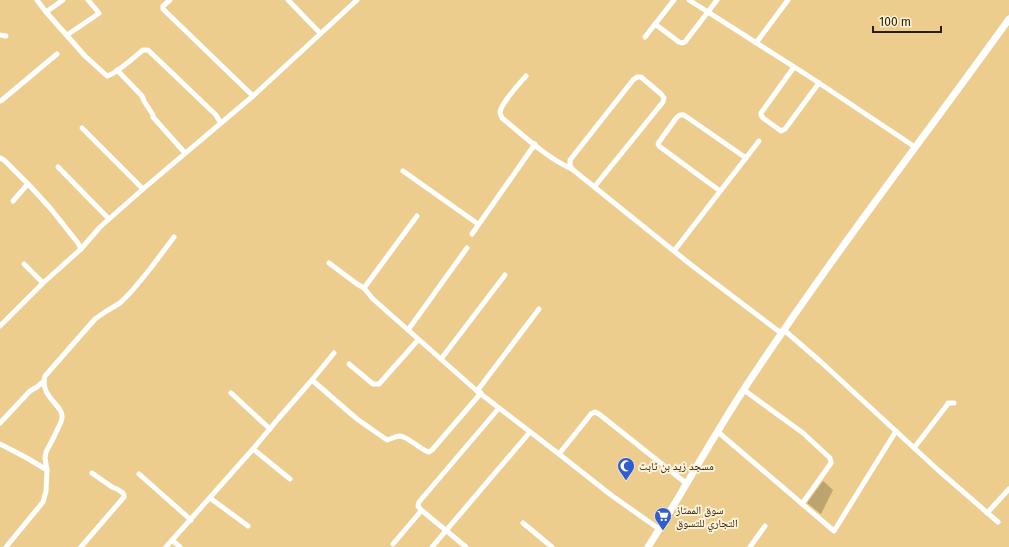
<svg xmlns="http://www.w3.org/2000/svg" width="1009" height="547" font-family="'Fira Sans','Noto Naskh Arabic',sans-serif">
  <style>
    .green { fill: #bca46f }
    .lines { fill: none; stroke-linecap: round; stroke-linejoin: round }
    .street { stroke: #fff; stroke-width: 5 }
    .secondary { stroke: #fff; stroke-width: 7 }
    .labels { text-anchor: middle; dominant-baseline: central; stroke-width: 4; stroke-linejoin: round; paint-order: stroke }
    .poi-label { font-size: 11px; fill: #2b2005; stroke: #fdf1d8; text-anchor: start }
  </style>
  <rect width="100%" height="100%" fill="#eccd8d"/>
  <!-- green -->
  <path class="green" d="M823 481 833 490 821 514 807 503Z"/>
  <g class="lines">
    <!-- street -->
    <g class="street">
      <path d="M37 0 46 12 85 56 107 76C116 74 134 57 143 50H148L216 115 220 122"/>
      <path d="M170 0 163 6V9L253 96"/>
      <path d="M288 0 320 33"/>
      <path d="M689 0 810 77 915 147"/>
      <path d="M46 12 63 0"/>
      <path d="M655 24 679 42 682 43 685 42 717 0"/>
      <path d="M0 35 6 36"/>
      <path d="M67 35 98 14 99 13 88 0"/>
      <path d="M645 37 674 0"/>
      <path d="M756 43 788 0"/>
      <path d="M794 67 761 113V115L763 118 781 131 785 129 819 83"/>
      <path d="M117 70 142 96 144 101 153 115V117L185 153"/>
      <path d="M526 76C520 83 501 103 500 112 500 115 501 115 502 118 523 135 548 159 572 169"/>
      <path d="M0 101 2 100 57 54"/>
      <path d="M82 128 143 189"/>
      <path d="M0 158 4 160 30 186"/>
      <path d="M58 167 109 219"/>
      <path d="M403 171 478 224"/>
      <path d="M595 186 663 102 664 98 661 94 641 77H637L633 80 570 160V165L572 169 690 264 781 333"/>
      <path d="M720 191 659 146 658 144 659 142 677 117 680 115H684L746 158"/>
      <path d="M13 201 26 186 28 185 30 186 51 209 78 243 81 249"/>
      <path d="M417 216 364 288 373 299 477 391 499 408 559 454 611 495 659 529"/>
      <path d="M472 234 535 144"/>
      <path d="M674 251 759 141"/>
      <path d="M329 263 357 284 364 288"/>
      <path d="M24 264 43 283"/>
      <path d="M0 326 43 283 81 249 100 227 143 189 253 96 357 0"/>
      <path d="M408 330 467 248"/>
      <path d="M784 330 821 362 938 470 998 522"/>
      <path d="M441 359 505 275"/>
      <path d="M349 364 373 384H379L418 340"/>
      <path d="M312 380 357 419 387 440C392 439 395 436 400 436 409 437 419 449 429 452L432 450 481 393"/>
      <path d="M744 390 803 433 830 458 831 463 802 504"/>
      <path d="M477 391 539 309"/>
      <path d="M231 393 270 429"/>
      <path d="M0 423 30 391 37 387 44 381"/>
      <path d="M718 432 834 531 896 431"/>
      <path d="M0 444 27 458 47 470"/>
      <path d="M914 448 947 405 948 403H954"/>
      <path d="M253 449 290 479"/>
      <path d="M559 454 591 414 595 412 599 414 687 484"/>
      <path d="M139 474 191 520"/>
      <path d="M210 498 248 526"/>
      <path d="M987 513 1009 489"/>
      <path d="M523 523 552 547"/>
      <path d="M172 540 180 547"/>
      <path d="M393 544 421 511"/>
      <path d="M6 547 43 502 46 491 47 470 45 458 46 452C51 443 56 433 60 424 61 422 62 420 62 418 64 405 39 397 45 376L95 319 105 312 120 303 131 292 150 269 174 237"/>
      <path d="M81 547 124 497V495L123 493 117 489 112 487 92 473"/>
      <path d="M166 547 253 449 278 419 312 380 334 353"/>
      <path d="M432 547 530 432"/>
      <path d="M466 547 420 509 418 506 419 502 499 408"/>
      <path d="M750 547 765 526"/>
    </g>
    <!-- secondary -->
    <path class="secondary" d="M648 547C685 489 717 428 756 371 836 251 925 136 1009 19"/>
  </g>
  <!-- icons -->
  <defs>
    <symbol id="mosque-pin" viewBox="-11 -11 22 30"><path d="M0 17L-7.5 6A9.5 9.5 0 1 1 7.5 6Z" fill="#335ccc" stroke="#fdf1d8"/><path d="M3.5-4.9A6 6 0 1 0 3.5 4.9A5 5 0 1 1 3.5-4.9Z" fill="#fff"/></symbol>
    <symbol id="supermarket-pin" viewBox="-11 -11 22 30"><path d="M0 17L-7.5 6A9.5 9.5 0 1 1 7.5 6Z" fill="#335ccc" stroke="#fdf1d8"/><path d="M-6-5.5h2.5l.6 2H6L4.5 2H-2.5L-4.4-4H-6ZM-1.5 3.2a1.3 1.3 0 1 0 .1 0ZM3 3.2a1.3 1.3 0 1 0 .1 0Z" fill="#fff"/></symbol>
  </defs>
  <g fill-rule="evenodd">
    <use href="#mosque-pin" x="616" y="456" width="20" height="27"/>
    <use href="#supermarket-pin" x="653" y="506" width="20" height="27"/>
  </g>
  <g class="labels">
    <!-- poi labels -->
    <g class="poi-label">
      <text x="639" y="466">مسجد زيد بن ثابت</text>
      <text x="676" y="510">سوق الممتاز<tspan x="676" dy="13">التجاري للتسوق</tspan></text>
    </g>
  </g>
  <!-- scale -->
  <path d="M873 26v6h68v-6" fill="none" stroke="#2b2005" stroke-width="2"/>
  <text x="879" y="26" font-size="12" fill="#2b2005" stroke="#fdf1d8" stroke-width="3" paint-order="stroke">100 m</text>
</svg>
